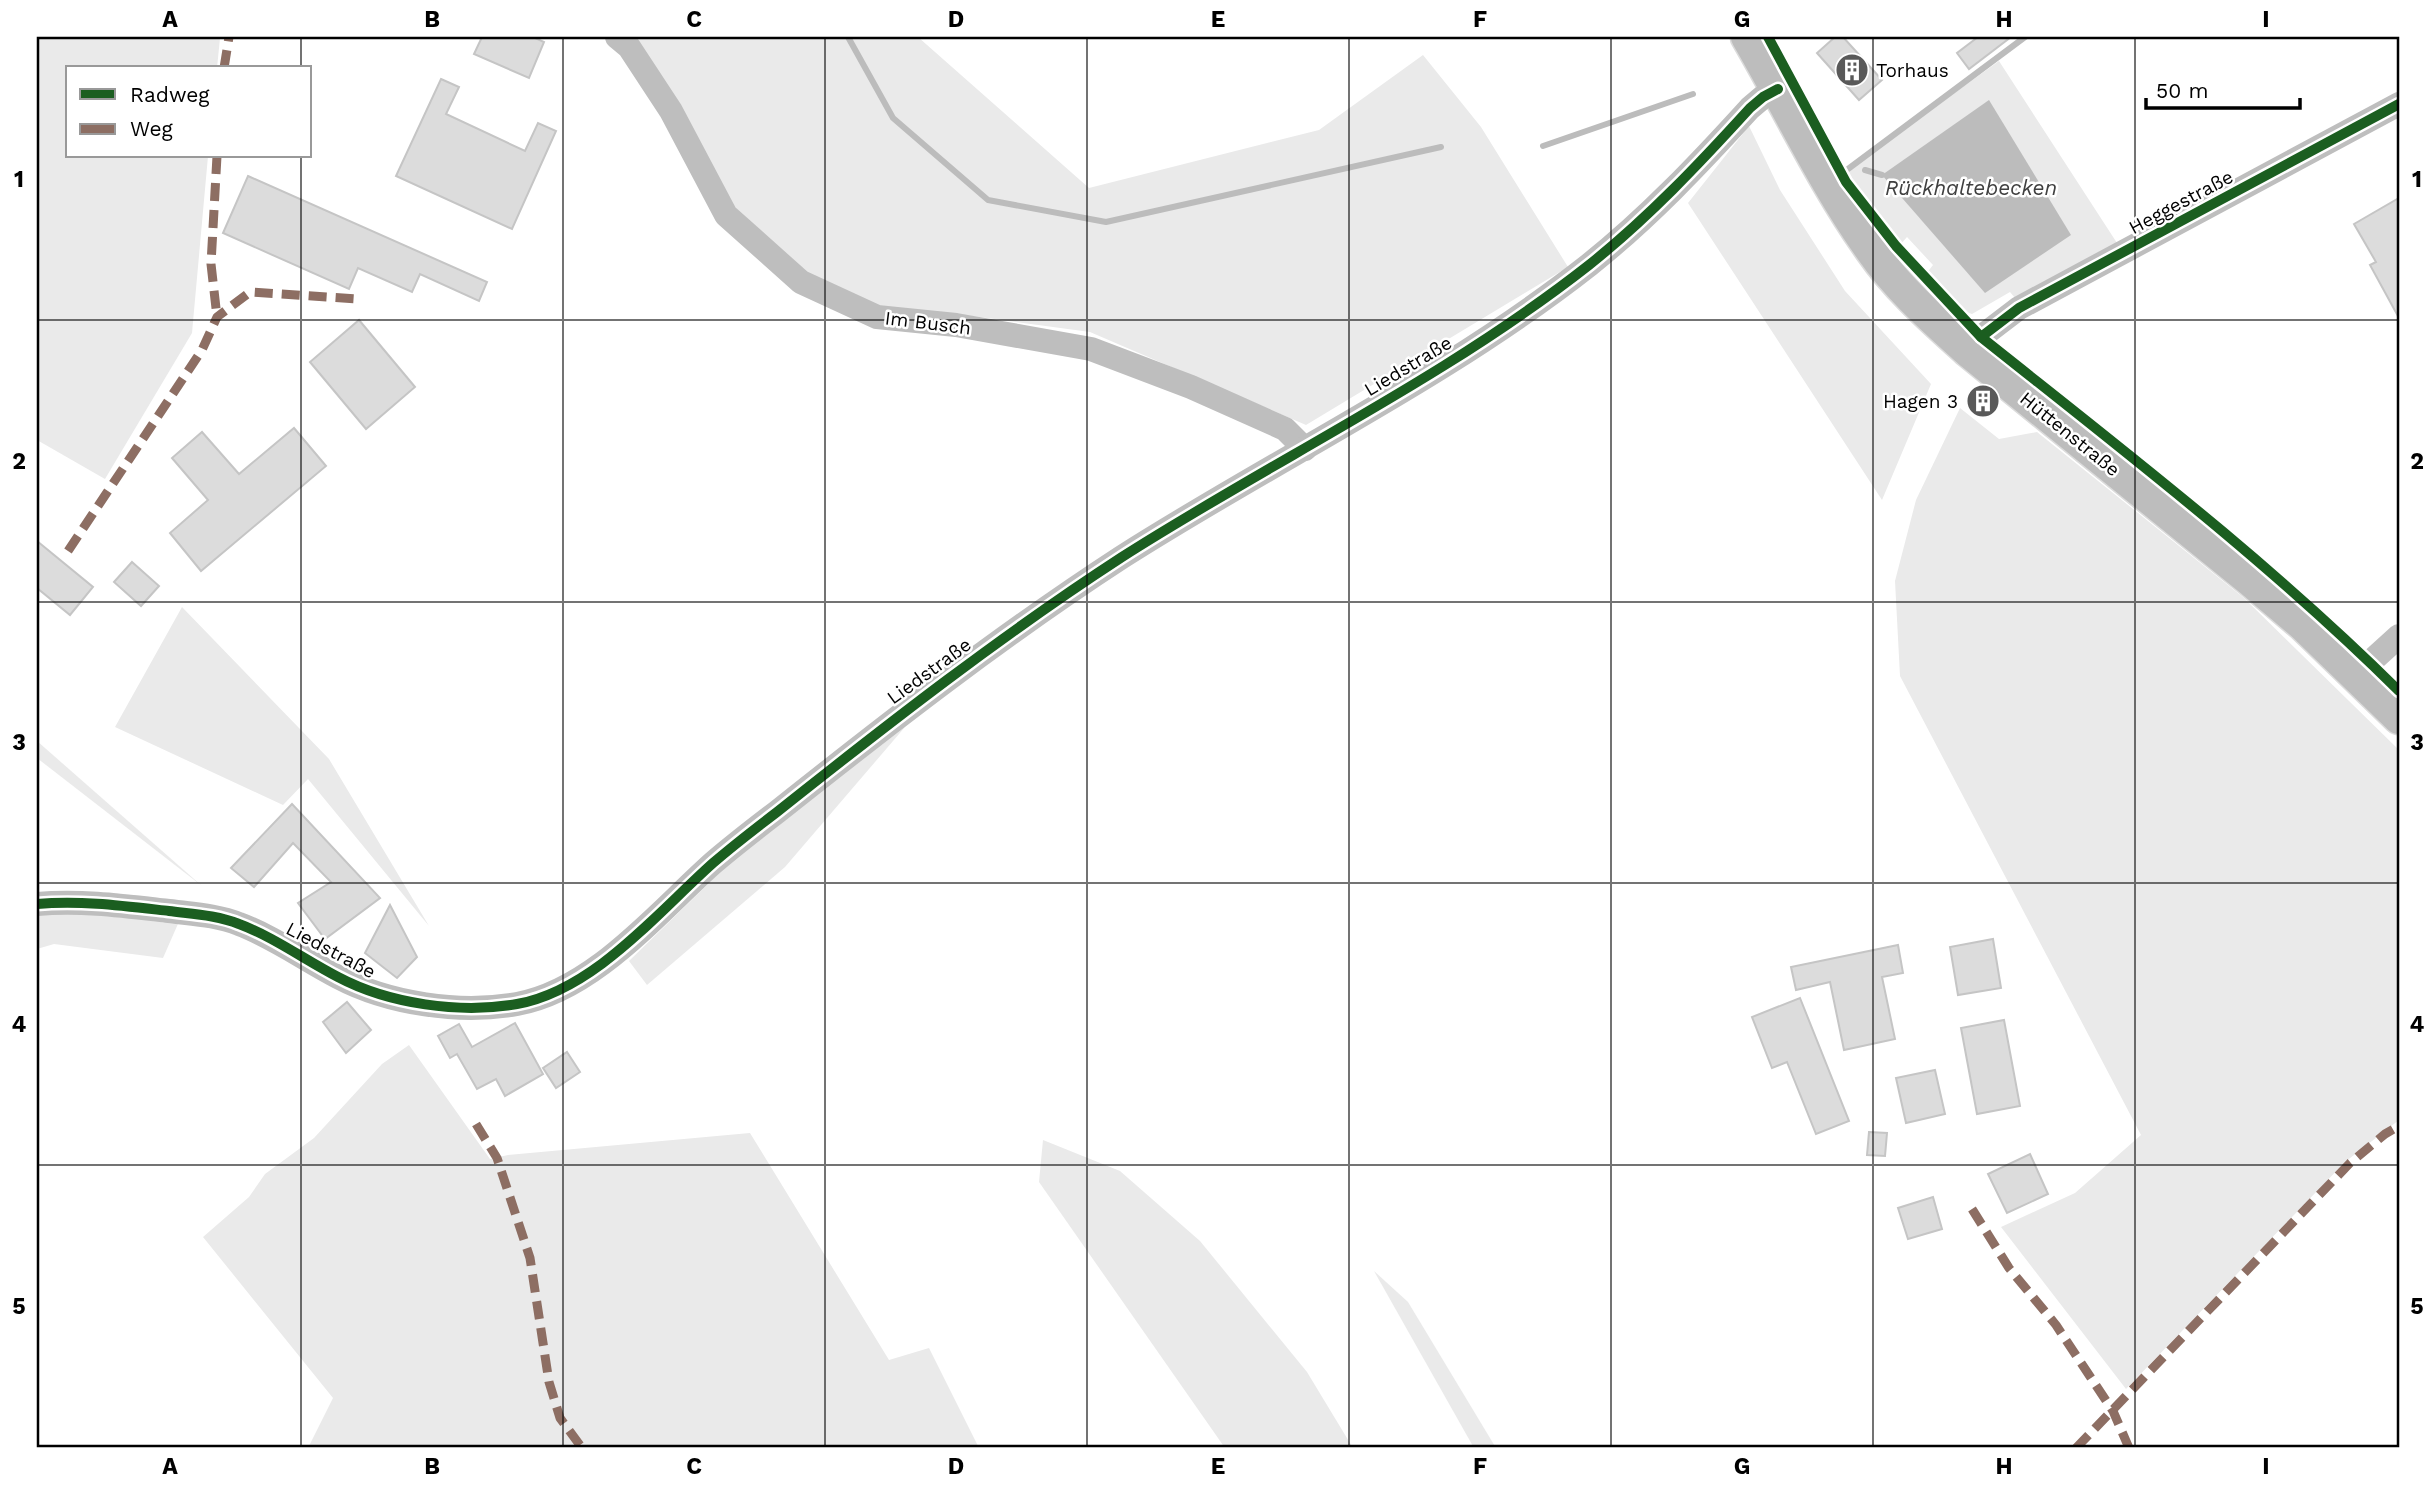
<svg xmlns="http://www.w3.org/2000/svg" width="2436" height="1485" font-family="'Work Sans',sans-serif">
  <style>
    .green { fill: #eaeaea }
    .water { fill: #bcbcbc }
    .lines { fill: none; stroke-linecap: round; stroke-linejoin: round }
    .stream { stroke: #bcbcbc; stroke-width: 6 }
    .building { fill: #dcdcdc; stroke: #c5c5c5; stroke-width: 2 }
    .major-casing { stroke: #dbdbdb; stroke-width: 35 }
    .minor { stroke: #bebebe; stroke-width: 24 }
    .major { stroke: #bdbdbd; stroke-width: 32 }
    .quiet { stroke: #8d6e63; stroke-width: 9; stroke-dasharray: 18 9; stroke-linecap: butt }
    .cycleway-casing { stroke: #fff; stroke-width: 15 }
    .cycleway { stroke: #1b5e20; stroke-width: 10 }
    .grid { fill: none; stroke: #000; stroke-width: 2; stroke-opacity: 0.55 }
    .labels { text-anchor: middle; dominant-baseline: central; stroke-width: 5; stroke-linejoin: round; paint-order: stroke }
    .poi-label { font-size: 19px; fill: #000; stroke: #fff; text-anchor: start }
    .street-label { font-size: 19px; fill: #000; stroke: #fff }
    .water-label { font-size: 21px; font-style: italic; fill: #404040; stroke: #fff }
    .neatline { fill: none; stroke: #000; stroke-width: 2.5 }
    .grid-label { font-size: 23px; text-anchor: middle; font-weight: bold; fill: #000 }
  </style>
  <rect width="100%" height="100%" fill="#fff"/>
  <!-- green -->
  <g class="green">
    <path d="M37 37 220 38 217 68H68V156H208L192 333 105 479 37 440Z"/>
    <path d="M625 37H918L1089 188 1319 130 1423 55 1481 127 1568 267 1306 425 1090 332 965 315 885 308 809 275 734 206Z"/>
    <path d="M1999 61 2117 243 2015 298 2010 292 1972 314 1961 310 1926 274 1933 265 1907 237 1900 245 1852 183 1846 171Z"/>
    <path d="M1749 126 1780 190 1845 291 1931 384 1882 500 1688 203Z"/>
    <path d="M1960 408 1999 439 2037 432 2244 598 2399 750V1120L2345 1162 2126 1389 2001 1227 2075 1193 2141 1135 1900 676 1895 581 1916 500Z"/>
    <path d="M182 607 329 759 429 926 308 779 283 805 115 727Z"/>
    <path d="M905 727 785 867 647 985 629 961 742 851Z"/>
    <path d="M37 741 202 886 37 758Z"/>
    <path d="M111 893 188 901 163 958 54 944 37 949V897Z"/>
    <path d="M409 1045 490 1159 508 1155 750 1133 889 1360 929 1348 979 1448H308L333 1398 203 1237 249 1197 265 1174 314 1138 382 1064Z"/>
    <path d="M1043 1140 1120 1171 1200 1241 1307 1372 1353 1448H1225L1039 1182Z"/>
    <path d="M1374 1271 1408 1302 1496 1448H1474Z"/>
  </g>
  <!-- water -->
  <path class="water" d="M1989 100 2071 235 1985 293 1882 175Z"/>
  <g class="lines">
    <!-- stream -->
    <g class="stream">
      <path d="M848 37 893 118 988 200 1106 222 1441 147"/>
      <path d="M1543 146 1693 94"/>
      <path d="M1848 169 2025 37"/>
      <path d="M1865 170 1882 175"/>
    </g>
  </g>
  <!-- building -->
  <g class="building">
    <path d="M482 37H533L544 42 529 78 474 54Z"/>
    <path d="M1835 37H1843L1882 80 1859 100 1817 53Z"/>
    <path d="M1978 37H2011L1969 69 1957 53Z"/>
    <path d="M441 79 459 87 446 114 525 151 538 123 556 131 512 229 396 176Z"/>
    <path d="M248 176 487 282 479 301 420 274 412 292 358 268 349 289 223 233Z"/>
    <path d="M2399 198V318L2370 265 2376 262 2354 224Z"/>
    <path d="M359 320 415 387 366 429 310 362Z"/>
    <path d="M294 428 326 466 201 571 170 533 208 500 172 458 202 432 239 474Z"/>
    <path d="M37 541 93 587 70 615 37 588Z"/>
    <path d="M132 562 159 586 141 606 114 582Z"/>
    <path d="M292 804 380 898 325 939 298 903 331 882 293 843 254 887 231 868Z"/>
    <path d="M390 905 417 957 397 978 365 953Z"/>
    <path d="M1993 939 2001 988 1958 995 1950 947Z"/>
    <path d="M1898 945 1903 973 1882 977 1895 1039 1844 1050 1830 982 1796 990 1791 967Z"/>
    <path d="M1800 998 1849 1121 1816 1134 1787 1062 1772 1068 1752 1017Z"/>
    <path d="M347 1002 371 1030 346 1053 323 1022Z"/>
    <path d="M2004 1020 2020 1106 1977 1114 1961 1028Z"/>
    <path d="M515 1023 543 1074 505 1096 496 1079 477 1089 457 1054 450 1058 438 1036 459 1024 472 1047Z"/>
    <path d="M567 1052 580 1072 556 1088 543 1068Z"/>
    <path d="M1935 1070 1945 1114 1906 1123 1896 1078Z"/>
    <path d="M1869 1132 1887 1133 1885 1156 1867 1155Z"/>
    <path d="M2030 1154 2048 1194 2007 1213 1988 1174Z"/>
    <path d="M1933 1197 1942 1229 1908 1239 1898 1208Z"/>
  </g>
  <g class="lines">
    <defs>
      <path id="major" d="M1747 37C1788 107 1824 184 1871 250 1898 289 1934 320 1968 351L2250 580 2303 625 2399 718"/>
    </defs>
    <!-- major casing -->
    <use href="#major" class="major-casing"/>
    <!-- minor -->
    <g class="minor">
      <path d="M617 37 629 47 671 111 726 215 801 282 877 317 956 325 1091 349 1191 387 1285 429 1305 449"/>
      <path d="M1968 351 1981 337 2019 308 2399 104"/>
      <path d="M2356 675 2399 636"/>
      <path d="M37 904C81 900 125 906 169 911 192 914 217 915 239 924 274 937 305 960 338 977 389 1004 460 1014 517 1004 594 990 657 913 713 863 734 845 756 828 777 812 889 723 1002 635 1122 557 1277 458 1444 379 1589 265 1648 218 1699 164 1750 108L1763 97 1778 89"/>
    </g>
    <!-- major -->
    <use href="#major" class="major"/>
    <!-- quiet -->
    <g class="quiet">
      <path d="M224 68 229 37"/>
      <path d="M217 156 211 264 217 317"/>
      <path d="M68 551 202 350 217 317 250 292 357 299"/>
      <path d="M476 1124 497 1158 530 1258 549 1382 560 1418 582 1448"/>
      <path d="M1972 1209 2009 1268 2056 1325 2113 1411 2129 1448"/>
      <path d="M2076 1448 2350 1163 2385 1134 2399 1126"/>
    </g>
    <defs>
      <g id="cycleway">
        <path d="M1768 37 1846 182 1896 246 1981 337C2124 451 2269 562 2399 691"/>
        <path d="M1981 337 2019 308 2399 104"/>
        <path d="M37 904C81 900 125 906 169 911 192 914 217 915 239 924 274 937 305 960 338 977 389 1004 460 1014 517 1004 594 990 657 913 713 863 734 845 756 828 777 812 889 723 1002 635 1122 557 1277 458 1444 379 1589 265 1648 218 1699 164 1750 108L1763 97 1778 89"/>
      </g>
    </defs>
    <!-- cycleway casing -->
    <use href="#cycleway" class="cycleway-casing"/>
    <!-- cycleway -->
    <use href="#cycleway" class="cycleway"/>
  </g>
  <!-- grid -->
  <path class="grid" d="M301 37V68M563 37V1448M825 37V1448M1087 37V1448M1349 37V1448M1611 37V1448M1873 37V1448M2135 37V1448M301 156V1448M37 320H2399M37 602H2399M37 883H2399M37 1165H2399"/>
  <!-- icons -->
  <defs>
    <symbol id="building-disc" viewBox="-11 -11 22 22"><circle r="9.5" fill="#595959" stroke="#fff"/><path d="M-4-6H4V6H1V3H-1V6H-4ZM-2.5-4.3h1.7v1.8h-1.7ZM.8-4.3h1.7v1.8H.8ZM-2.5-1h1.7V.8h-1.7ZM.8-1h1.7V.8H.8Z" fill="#fff"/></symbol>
  </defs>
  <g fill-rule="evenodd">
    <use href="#building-disc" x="1833" y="51" width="38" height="38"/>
    <use href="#building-disc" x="1964" y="382" width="38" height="38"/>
  </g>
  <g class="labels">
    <!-- poi labels -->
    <g class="poi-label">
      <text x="1876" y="70">Torhaus</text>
      <text x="1958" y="401" text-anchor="end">Hagen 3</text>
    </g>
    <!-- street labels -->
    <g class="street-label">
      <text transform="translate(2181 202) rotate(-28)">Heggestraße</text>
      <text transform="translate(928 323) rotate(7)">Im Busch</text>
      <text transform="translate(1408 366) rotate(-31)">Liedstraße</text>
      <text transform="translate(2070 434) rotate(39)">Hüttenstraße</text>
      <text transform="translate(929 671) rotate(-36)">Liedstraße</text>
      <text transform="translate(331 950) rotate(28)">Liedstraße</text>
    </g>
    <!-- water labels -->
    <g class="water-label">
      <text x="1971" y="187">Rückhaltebecken</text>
    </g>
  </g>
  <!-- border -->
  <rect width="2436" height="1485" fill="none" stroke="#ffffff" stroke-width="77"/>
  <!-- legend -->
  <rect x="66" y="66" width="245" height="91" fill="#ffffff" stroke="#999999" stroke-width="2"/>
  <rect x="80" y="89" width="35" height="10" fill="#1b5e20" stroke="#999999" stroke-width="2"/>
  <text x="130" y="102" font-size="21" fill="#000000">Radweg</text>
  <rect x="80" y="124" width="35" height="10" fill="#8d6e63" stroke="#999999" stroke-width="2"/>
  <text x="130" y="136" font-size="21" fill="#000000">Weg</text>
  <!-- scale -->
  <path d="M2146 98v10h154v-10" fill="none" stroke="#000000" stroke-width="3.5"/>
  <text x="2156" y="98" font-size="21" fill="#000000" stroke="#ffffff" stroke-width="5" paint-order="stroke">50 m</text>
  <rect x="38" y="38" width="2360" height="1408" class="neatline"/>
  <g class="grid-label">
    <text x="170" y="27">A</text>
    <text x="432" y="27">B</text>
    <text x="694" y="27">C</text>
    <text x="956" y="27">D</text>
    <text x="1218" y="27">E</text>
    <text x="1480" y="27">F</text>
    <text x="1742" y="27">G</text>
    <text x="2004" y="27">H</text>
    <text x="2266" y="27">I</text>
    <text x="19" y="187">1</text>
    <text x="2417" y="187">1</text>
    <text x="19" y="469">2</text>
    <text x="2417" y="469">2</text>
    <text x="19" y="750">3</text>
    <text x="2417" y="750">3</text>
    <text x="19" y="1032">4</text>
    <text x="2417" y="1032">4</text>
    <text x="19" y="1314">5</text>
    <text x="2417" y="1314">5</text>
    <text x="170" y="1474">A</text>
    <text x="432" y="1474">B</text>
    <text x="694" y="1474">C</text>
    <text x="956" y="1474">D</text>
    <text x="1218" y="1474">E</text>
    <text x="1480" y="1474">F</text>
    <text x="1742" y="1474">G</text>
    <text x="2004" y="1474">H</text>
    <text x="2266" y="1474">I</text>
  </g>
</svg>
